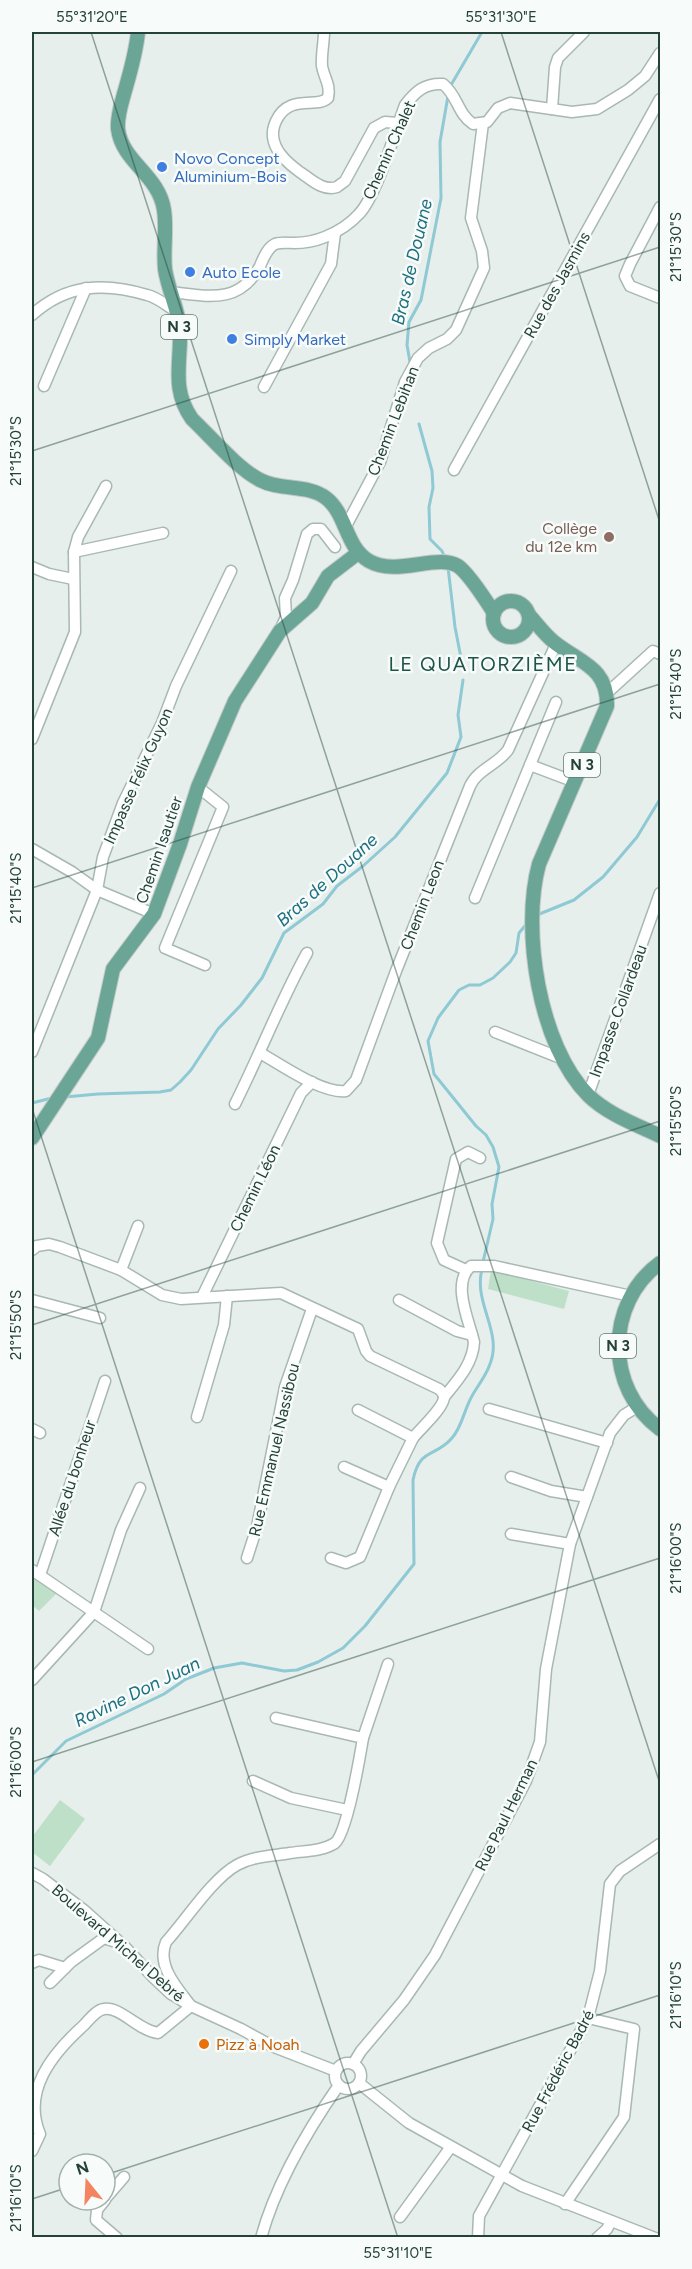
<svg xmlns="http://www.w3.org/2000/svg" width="692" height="2269" font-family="Figtree,sans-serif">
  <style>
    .green { fill: #bfe0c8 }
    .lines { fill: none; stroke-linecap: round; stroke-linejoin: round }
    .stream { stroke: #8ec9d4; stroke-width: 3 }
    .minor-casing { stroke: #a8b8b2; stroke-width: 13 }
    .major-casing { stroke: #c2cac8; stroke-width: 16 }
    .minor { stroke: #fff; stroke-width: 10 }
    .major { stroke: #6aa596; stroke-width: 14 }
    .ticks { fill: none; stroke: #24423a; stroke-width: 1.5; stroke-opacity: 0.45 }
    .shop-dot { fill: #3f7fe0; stroke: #f7fbf9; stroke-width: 2 }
    .education-dot { fill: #8d6e63; stroke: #f7fbf9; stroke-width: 2 }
    .food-dot { fill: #e8710a; stroke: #f7fbf9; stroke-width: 2 }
    .labels { text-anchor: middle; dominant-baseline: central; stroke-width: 5; stroke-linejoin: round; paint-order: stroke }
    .shield { fill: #f7fbf9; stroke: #637a73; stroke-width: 1.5 }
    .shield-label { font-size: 15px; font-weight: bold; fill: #24423a }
    .street-label { font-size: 16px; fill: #24423a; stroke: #f7fbf9 }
    .shop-label { font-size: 16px; fill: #366cbe; stroke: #f7fbf9; text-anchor: start }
    .education-label { font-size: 16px; fill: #785e54; stroke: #f7fbf9; text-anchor: end }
    .food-label { font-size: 16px; fill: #c56008; stroke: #f7fbf9; text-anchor: start }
    .water-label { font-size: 18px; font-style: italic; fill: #1c6f80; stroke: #f7fbf9 }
    .quarter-label { font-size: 20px; letter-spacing: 1.5px; fill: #1f5548; stroke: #f7fbf9 }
    .neatline { fill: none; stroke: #24423a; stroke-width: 2 }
    .ticks-label { font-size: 15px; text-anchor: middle; fill: #24423a }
  </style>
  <rect width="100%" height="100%" fill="#e6efeb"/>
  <!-- green -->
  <g class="green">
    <path d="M491 1270 569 1291 564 1309 488 1289Z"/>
    <path d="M32 1578 58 1592 39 1611 32 1605Z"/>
    <path d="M60 1800 85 1819 50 1866 32 1852V1837Z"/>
  </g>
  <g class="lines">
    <!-- stream -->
    <g class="stream">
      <path d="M451 85 482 32"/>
      <path d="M410 362 407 345 409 322 421 300 441 198 440 142 448 96"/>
      <path d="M419 424 432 471 433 488 429 507 430 539 442 551 445 558"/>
      <path d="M448 567 455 627 461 658"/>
      <path d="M537 915 574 900 603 877 637 837 660 799"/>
      <path d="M65 1097 98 1094 160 1092 171 1090 180 1082 191 1070 218 1029 241 1005 262 978 284 933 323 904 337 886 363 866 395 837 447 773 461 737 458 715 463 680"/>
      <path d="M32 1103 52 1098"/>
      <path d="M483 1262 493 1219 492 1204 499 1167 493 1147 486 1135 476 1126 434 1074 428 1041 438 1018 459 990 469 985H480L493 978 510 962 516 953 519 933 529 921"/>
      <path d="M32 1775 66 1741 164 1694 186 1679 199 1674 214 1668 242 1663 284 1671 297 1670 318 1662 343 1648 365 1626 414 1564 413 1480C420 1447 435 1458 452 1438 462 1427 464 1410 472 1396 478 1385 486 1376 490 1364 503 1332 473 1303 482 1269"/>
    </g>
    <defs>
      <g id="minor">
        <path d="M324 32C324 43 321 55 322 66 324 78 331 85 328 98 317 109 289 93 276 121 264 146 289 165 307 177 315 183 326 191 337 187 338 186 344 182 345 181L374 128 385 122 398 123"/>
        <path d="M552 109 555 67 558 58 584 32"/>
        <path d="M660 207 630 264 625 276 630 286 660 298"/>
        <path d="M171 292C207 296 239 305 260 266 263 259 267 248 275 244 281 242 288 243 294 243 305 243 315 241 325 237 337 232 350 224 359 214 377 195 395 132 405 105 416 91 425 83 443 84 458 96 457 113 473 124L487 122 498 108 510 103 572 112 597 109 628 90 645 76 660 53"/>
        <path d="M32 315C66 284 104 282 147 295 157 297 167 306 176 311"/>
        <path d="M44 386 86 288"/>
        <path d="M264 387 331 264 335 233"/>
        <path d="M454 470 660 99"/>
        <path d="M346 526 380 462 405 382 418 358 429 348 447 339 456 330 484 268 482 251 471 218 483 123"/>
        <path d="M74 552 163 533"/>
        <path d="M32 567 49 574 73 579"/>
        <path d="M281 628 286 617 285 598 293 580 307 534 313 529H321L335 547"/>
        <path d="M607 693 653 651 660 654"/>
        <path d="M32 739 75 632 74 552 78 537 106 486"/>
        <path d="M530 765 575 782"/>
        <path d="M198 787 223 807 165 948 205 965"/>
        <path d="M32 849 72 872 97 890 154 914"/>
        <path d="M475 898 556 702"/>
        <path d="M495 1032 563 1059"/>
        <path d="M32 1052 97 890 103 857 123 803 162 723 176 686 231 571"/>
        <path d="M260 1053C282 1065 322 1094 346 1091L356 1080 396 971 470 786C478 769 497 765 508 750L556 644"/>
        <path d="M588 1095 660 893"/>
        <path d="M235 1104C260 1054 280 1002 307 953"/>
        <path d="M32 1250 37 1246 49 1244 60 1247 121 1270 162 1295 181 1299 281 1293 358 1329 366 1351 370 1356 439 1389C441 1391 444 1393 444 1397 444 1408 420 1429 413 1438"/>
        <path d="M121 1270 138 1226"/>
        <path d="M466 1270 444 1260 437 1243 456 1159 468 1152 480 1158"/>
        <path d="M202 1297 301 1093 312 1082"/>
        <path d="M32 1300 100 1318"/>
        <path d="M399 1300 457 1331 472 1335"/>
        <path d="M444 1397C457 1381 473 1364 474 1342 469 1320 451 1283 471 1266H494L631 1296"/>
        <path d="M489 1409 607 1443"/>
        <path d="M197 1417 224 1325 227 1296"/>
        <path d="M32 1429 40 1433"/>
        <path d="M344 1467 389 1487"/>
        <path d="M511 1477 551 1491 587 1497"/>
        <path d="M511 1534 570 1544"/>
        <path d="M247 1558 257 1527 285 1387 312 1309"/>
        <path d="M331 1558 346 1563 360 1557 389 1487 413 1438 358 1410"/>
        <path d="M32 1570 148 1649"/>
        <path d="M40 1575 105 1381"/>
        <path d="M32 1680 94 1612 121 1530 140 1488"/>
        <path d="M363 1738 388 1664"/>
        <path d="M253 1781 291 1798 347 1810"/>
        <path d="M32 1873 43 1879 85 1911 124 1946 153 1977 171 1994 191 2006 241 2029 274 2047 336 2071"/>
        <path d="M32 1963 39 1960 65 1968"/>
        <path d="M50 1983 71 1962 104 1938 116 1942"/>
        <circle cx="348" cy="2076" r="13"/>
        <path d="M353 2064 361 2051 404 2000 435 1955 526 1781 540 1742 546 1669 570 1544 610 1433 624 1415 637 1407"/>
        <path d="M359 2083 409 2123 522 2186 655 2238"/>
        <path d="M32 2151 40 2134C22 2091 52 2054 83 2026 89 2020 96 2010 104 2009 120 2006 139 2031 158 2033L191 2006C177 1988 156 1965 166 1942 186 1920 212 1879 237 1865 253 1856 273 1856 290 1853 304 1851 323 1851 335 1843 347 1833 360 1756 363 1738L276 1718"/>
        <path d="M105 2199 124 2177"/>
        <path d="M105 2200 97 2210 96 2220 117 2238"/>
        <path d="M565 2204 624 2117 634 2029 588 2018"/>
        <path d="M400 2217 450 2148"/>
        <path d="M261 2238C276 2183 307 2131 339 2085"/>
        <path d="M478 2238 479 2216 588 2018 600 1971 610 1884 620 1871 660 1844"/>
        <path d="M597 2238 607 2229 611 2221"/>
      </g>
      <g id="major">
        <path d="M138 32C136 53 130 73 124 94 121 105 117 117 118 129 122 162 159 175 164 210 167 230 163 249 165 269 168 290 179 310 180 331 181 364 171 389 192 419 210 436 238 469 260 480 280 491 308 484 326 498 347 514 345 547 369 561 397 577 437 553 458 566 468 573 487 602 494 613"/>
        <circle cx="511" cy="619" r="18"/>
        <path d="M529 615C537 624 545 635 554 642 580 663 608 667 607 706L539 864C521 929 539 1046 588 1095 607 1114 637 1125 660 1136"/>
        <path d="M32 1138 98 1038 113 969 154 914 180 844 198 787 235 701 280 631 312 603 328 576 358 553"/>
        <path d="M660 1263C605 1303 605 1389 660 1429"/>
      </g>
    </defs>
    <!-- minor casing -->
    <use href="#minor" class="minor-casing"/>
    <!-- major casing -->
    <use href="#major" class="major-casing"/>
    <!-- minor -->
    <use href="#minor" class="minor"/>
    <!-- major -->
    <use href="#major" class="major"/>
  </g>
  <!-- ticks -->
  <path class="ticks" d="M91 32 660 1784M501 32 660 523M32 451 660 247M32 888 660 684M32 1108 398 2238M32 1325 660 1121M32 1762 660 1558M105 2175 660 1995M32 2199 69 2187"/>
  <!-- markers -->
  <g class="shop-dot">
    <circle cx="162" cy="167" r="6"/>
    <circle cx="190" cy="272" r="6"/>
    <circle cx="232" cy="339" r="6"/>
  </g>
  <circle class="education-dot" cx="609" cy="537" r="6"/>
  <circle class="food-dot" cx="204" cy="2044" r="6"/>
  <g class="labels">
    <!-- shield labels -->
    <g class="shield">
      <rect x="161" y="315" width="36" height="24" rx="4.5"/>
      <rect x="564" y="753" width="36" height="24" rx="4.5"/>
      <rect x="600" y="1334" width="36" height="24" rx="4.5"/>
    </g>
    <g class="shield-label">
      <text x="179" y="327">N 3</text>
      <text x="582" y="765">N 3</text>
      <text x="618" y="1346">N 3</text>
    </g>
    <!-- street labels -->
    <g class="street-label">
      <text transform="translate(389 150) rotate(-66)">Chemin Chalet</text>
      <text transform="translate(557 285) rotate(-61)">Rue des Jasmins</text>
      <text transform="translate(393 421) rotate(-69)">Chemin Lebihan</text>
      <text transform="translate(138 776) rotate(-66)">Impasse Félix Guyon</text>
      <text transform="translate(159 850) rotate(-71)">Chemin Isautier</text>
      <text transform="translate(422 905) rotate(-69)">Chemin Leon</text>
      <text transform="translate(618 1011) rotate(-70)">Impasse Collardeau</text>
      <text transform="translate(255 1188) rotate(-64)">Chemin Léon</text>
      <text transform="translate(274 1450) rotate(-77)">Rue Emmanuel Nassibou</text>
      <text transform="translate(72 1478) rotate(-72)">Allée du bonheur</text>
      <text transform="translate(506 1815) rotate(-64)">Rue Paul Herman</text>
      <text transform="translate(118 1943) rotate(41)">Boulevard Michel Debré</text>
      <text transform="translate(558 2071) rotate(-62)">Rue Frédéric Badré</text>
    </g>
    <!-- shop labels -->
    <g class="shop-label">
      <text x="174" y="158">Novo Concept<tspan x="174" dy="18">Aluminium-Bois</tspan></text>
      <text x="202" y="272">Auto Ecole</text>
      <text x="244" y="339">Simply Market</text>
    </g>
    <!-- education labels -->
    <g class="education-label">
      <text x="597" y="528">Collège<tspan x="597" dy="18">du 12e km</tspan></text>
    </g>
    <!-- food labels -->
    <g class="food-label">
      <text x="216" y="2044">Pizz à Noah</text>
    </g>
    <!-- water labels -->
    <g class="water-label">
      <text transform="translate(412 262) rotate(-77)">Bras de Douane</text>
      <text transform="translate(327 880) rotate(-42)">Bras de Douane</text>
      <text transform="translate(137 1692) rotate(-26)">Ravine Don Juan</text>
    </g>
    <!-- quarter labels -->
    <g class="quarter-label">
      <text x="483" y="664">LE QUATORZIÈME</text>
    </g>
  </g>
  <!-- border -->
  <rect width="692" height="2269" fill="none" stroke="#f7fbf9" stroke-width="66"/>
  <!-- north arrow -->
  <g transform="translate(87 2182) rotate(342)"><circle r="28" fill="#f7fbf9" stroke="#a3b1ad" stroke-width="1.5"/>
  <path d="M0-4.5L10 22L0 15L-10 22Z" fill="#f4845f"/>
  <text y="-9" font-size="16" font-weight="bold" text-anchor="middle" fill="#24423a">N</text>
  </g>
  <rect x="33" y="33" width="626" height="2203" class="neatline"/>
  <g class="ticks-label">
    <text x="92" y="22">55°31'20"E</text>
    <text x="501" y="22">55°31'30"E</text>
    <text transform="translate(676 247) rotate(-90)" y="5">21°15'30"S</text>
    <text transform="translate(16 451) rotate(-90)" y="5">21°15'30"S</text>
    <text transform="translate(676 684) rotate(-90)" y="5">21°15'40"S</text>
    <text transform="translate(16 888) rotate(-90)" y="5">21°15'40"S</text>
    <text transform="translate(676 1121) rotate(-90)" y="5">21°15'50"S</text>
    <text transform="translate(16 1325) rotate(-90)" y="5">21°15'50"S</text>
    <text transform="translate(676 1558) rotate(-90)" y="5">21°16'00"S</text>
    <text transform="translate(16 1762) rotate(-90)" y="5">21°16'00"S</text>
    <text transform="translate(676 1995) rotate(-90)" y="5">21°16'10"S</text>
    <text transform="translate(16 2198) rotate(-90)" y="5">21°16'10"S</text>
    <text x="398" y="2258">55°31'10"E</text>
  </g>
</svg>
